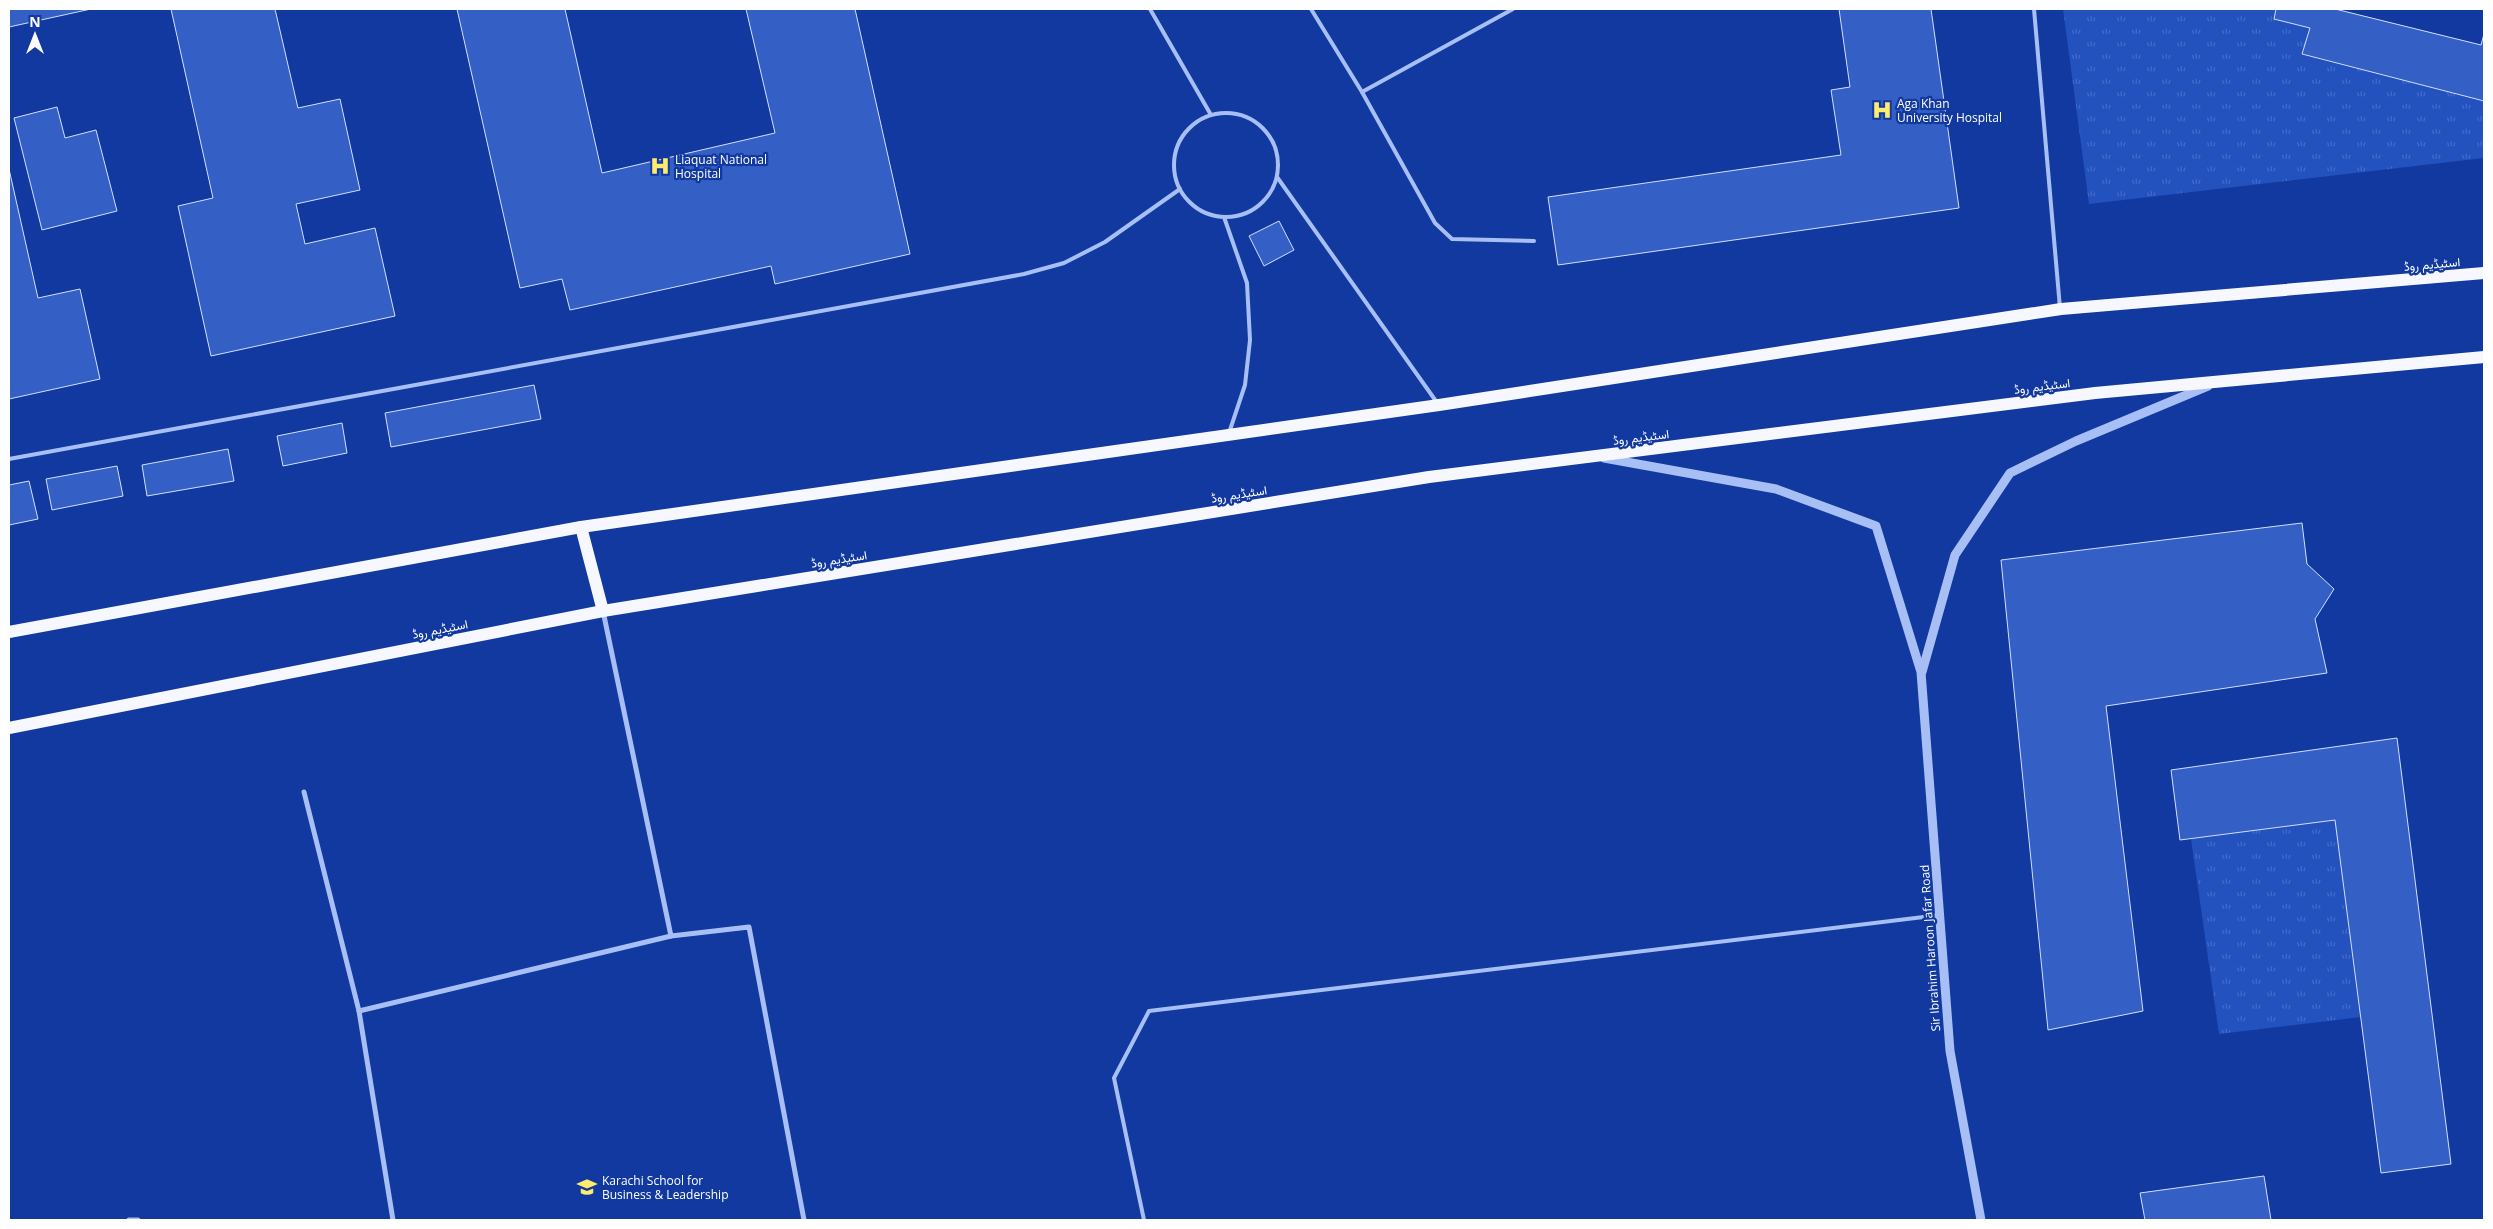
<svg xmlns="http://www.w3.org/2000/svg" width="2493" height="1229" font-family="'Open Sans',Vazirmatn,sans-serif">
  <style>
    .grass { fill: url(#grass-tufts) }
    .building { fill: #345fc5; stroke: #d1dffe }
    .lines { fill: none; stroke-linecap: round; stroke-linejoin: round }
    .service { stroke: #a8bff5; stroke-width: 4 }
    .minor { stroke: #a8bff5; stroke-width: 5 }
    .tertiary { stroke: #a8bff5; stroke-width: 9 }
    .primary { stroke: #f7f8ff; stroke-width: 12 }
    .labels { text-anchor: middle; dominant-baseline: central; stroke-width: 4.5; stroke-linejoin: round; paint-order: stroke }
    .poi-label { font-size: 12px; fill: #fff; stroke: #1139a0; text-anchor: start }
    .street-label { font-size: 12px; fill: #fff; stroke: #1139a0 }
  </style>
  <defs>
    <pattern id="grass-tufts" width="24" height="20" patternUnits="userSpaceOnUse" patternTransform="scale(1.25)"><rect width="24" height="20" fill="#2351be"/><path d="M3 7l-1-3M5 7V3M7 7l1-3M15 17l-1-3M17 17v-4M19 17l1-3" fill="none" stroke="#446bc8"/></pattern>
  </defs>
  <rect width="100%" height="100%" fill="#1139a0"/>
  <!-- grass -->
  <g class="grass">
    <path d="M2063 9H2276L2274 19 2310 28 2303 55 2484 101V158L2089 204Z"/>
    <path d="M2335 820 2361 1017 2219 1034 2191 839Z"/>
  </g>
  <!-- building -->
  <g class="building">
    <path d="M9 9H91L9 27Z"/>
    <path d="M171 9H275L298 108 340 99 360 190 296 204 305 244 375 228 395 316 211 356 178 206 213 198Z"/>
    <path d="M457 9H565L602 173 775 133 746 9H855L910 254 775 284 771 266 570 310 562 279 520 288Z"/>
    <path d="M1839 9H1931L1959 208 1558 265 1548 197 1841 155 1831 90 1850 87Z"/>
    <path d="M2276 9H2335L2481 45 2484 34V101L2302 54 2310 28 2274 19Z"/>
    <path d="M57 107 65 138 96 130 117 211 42 230 14 118Z"/>
    <path d="M9 169 38 298 80 289 100 379 9 399Z"/>
    <path d="M1279 221 1294 250 1264 266 1249 236Z"/>
    <path d="M534 385 541 419 391 447 385 413Z"/>
    <path d="M342 423 347 453 283 466 277 436Z"/>
    <path d="M228 449 234 481 147 496 142 465Z"/>
    <path d="M117 466 123 496 52 510 46 479Z"/>
    <path d="M29 481 38 519 9 525V485Z"/>
    <path d="M2302 523 2307 564 2334 589 2315 619 2327 673 2106 706 2143 1011 2048 1030 2001 560Z"/>
    <path d="M2397 738 2451 1164 2381 1173 2335 820 2180 840 2171 770Z"/>
    <path d="M2264 1176 2271 1220H2145L2140 1193Z"/>
  </g>
  <g class="lines">
    <!-- service -->
    <g class="service">
      <path d="M1150 9 1211 115"/>
      <path d="M1311 9 1362 92 1435 223 1452 239 1534 241"/>
      <path d="M2034 9 2060 308"/>
      <path d="M1362 92 1513 9"/>
      <circle cx="1226" cy="165" r="52"/>
      <path d="M1277 177 1438 404"/>
      <path d="M1224 217 1247 283 1250 340 1245 385 1229 433"/>
      <path d="M9 459 1024 274 1064 263 1105 242 1180 189"/>
      <path d="M1144 1220 1114 1078 1149 1011 1940 915"/>
    </g>
    <!-- minor -->
    <g class="minor">
      <path d="M603 611 671 936 749 927 804 1220"/>
      <path d="M304 792 359 1011 671 936"/>
      <path d="M359 1011 393 1220"/>
      <path d="M129 1220H138"/>
    </g>
    <!-- tertiary -->
    <g class="tertiary">
      <path d="M1604 458 1776 489 1876 526 1921 672 1950 1051 1981 1220"/>
      <path d="M1922 672 1955 555 2010 473 2076 441 2208 386"/>
    </g>
    <!-- primary -->
    <g class="primary">
      <path d="M581 527 603 611"/>
      <path d="M9 632 581 527 1439 405 2061 309 2484 273"/>
      <path d="M9 728 603 611 1429 477 2095 393 2484 357"/>
    </g>
  </g>
  <!-- icons -->
  <defs>
    <symbol id="hospital-bare" viewBox="-9 -9 18 18"><path d="M-5-5h3v3.5h4V-5h3V5h-3V1.5h-4V5h-3Z" fill="#ffeb6d" stroke="#1139a0" stroke-width="2.5" paint-order="stroke"/></symbol>
    <symbol id="school-bare" viewBox="-9 -9 18 18"><path d="M0-5L7-2L0 1L-7-2ZM-4 1L0 2.5L4 1V4Q0 6-4 4Z" fill="#ffeb6d" stroke="#1139a0" stroke-width="2.5" paint-order="stroke"/></symbol>
  </defs>
  <g fill-rule="evenodd">
    <use href="#hospital-bare" x="1868" y="96" width="28" height="28"/>
    <use href="#hospital-bare" x="646" y="152" width="28" height="28"/>
    <use href="#school-bare" x="573" y="1173" width="28" height="28"/>
  </g>
  <g class="labels">
    <!-- poi labels -->
    <g class="poi-label">
      <text x="1897" y="103">Aga Khan<tspan x="1897" dy="14">University Hospital</tspan></text>
      <text x="675" y="159">Liaquat National<tspan x="675" dy="14">Hospital</tspan></text>
      <text x="602" y="1180">Karachi School for<tspan x="602" dy="14">Business &amp; Leadership</tspan></text>
    </g>
    <!-- street labels -->
    <g class="street-label">
      <text transform="translate(2432 264) rotate(-5)">اسٹیڈیم روڈ</text>
      <text transform="translate(2042 386) rotate(-7)">اسٹیڈیم روڈ</text>
      <text transform="translate(1641 437) rotate(-7)">اسٹیڈیم روڈ</text>
      <text transform="translate(1239 494) rotate(-9)">اسٹیڈیم روڈ</text>
      <text transform="translate(839 559) rotate(-9)">اسٹیڈیم روڈ</text>
      <text transform="translate(440 629) rotate(-11)">اسٹیڈیم روڈ</text>
      <text transform="translate(1930 948) rotate(-94)">Sir Ibrahim Haroon Jafar Road</text>
    </g>
  </g>
  <!-- border -->
  <rect width="2493" height="1229" fill="none" stroke="#ffffff" stroke-width="20"/>
  <!-- north arrow -->
  <g transform="translate(35 35)" stroke="#1139a0" stroke-width="4" paint-order="stroke">
  <path d="M0-4L9 19L0 12L-9 19Z" fill="#ffffff"/>
  <text y="-8" font-size="14" font-weight="bold" text-anchor="middle" fill="#ffffff">N</text>
  </g>
</svg>
